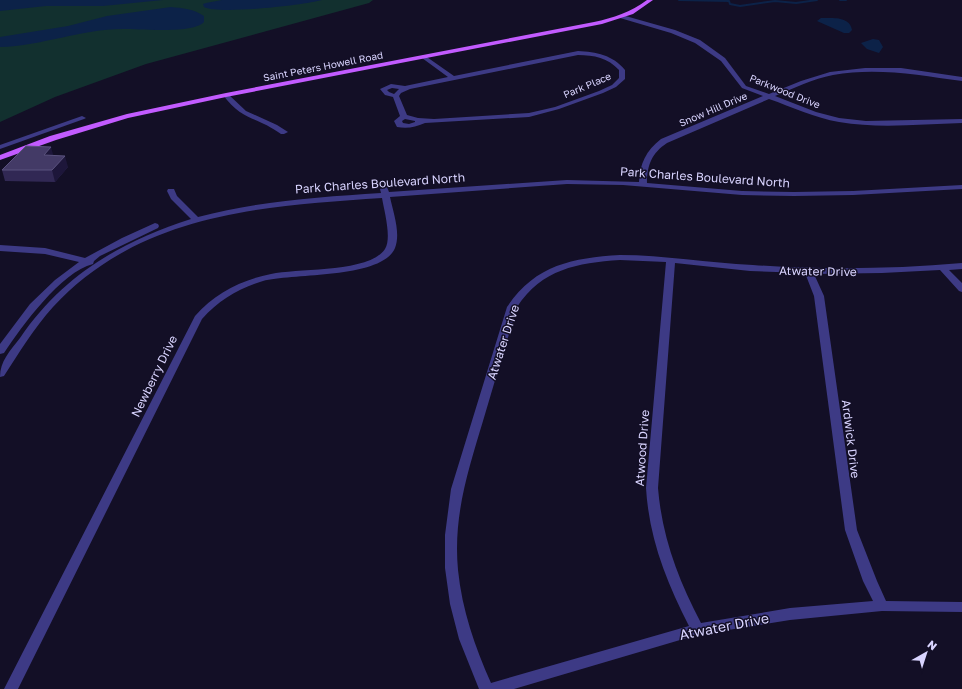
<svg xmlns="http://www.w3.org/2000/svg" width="962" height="689" font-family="'Golos Text',sans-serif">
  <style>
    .green { fill: #12302f }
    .water { fill: #0c2248 }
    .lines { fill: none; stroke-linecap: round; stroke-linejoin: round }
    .stream { stroke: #0c2248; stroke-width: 2 }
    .minor { fill: #3d3a85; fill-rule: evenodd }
    .major { fill: #c25bff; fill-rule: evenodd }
    .wall { fill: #312854 }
    .shaded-wall { fill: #1d163a }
    .building { fill: #433a66; stroke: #5a527e }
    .labels { text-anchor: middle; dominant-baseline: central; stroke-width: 3; stroke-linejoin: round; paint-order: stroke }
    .far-street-label { font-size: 10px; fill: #d9d4ff; stroke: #130f26 }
    .street-label { font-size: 12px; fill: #d9d4ff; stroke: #130f26 }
    .near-street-label { font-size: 14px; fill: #d9d4ff; stroke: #130f26 }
  </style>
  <rect width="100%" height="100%" fill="#130f26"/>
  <!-- green -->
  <path class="green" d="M0 0H373L369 3 146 64 55 97 0 122Z"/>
  <!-- water -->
  <g class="water">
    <path d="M0 0H163L103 6H46L0 11Z"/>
    <path d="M222 0H322C304 5 218 15 204 7L203 4 206 3Z"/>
    <path d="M171 7C182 8 194 9 204 16V22C193 34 140 29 123 29 81 29 42 46 0 47V37L68 26 107 16Z"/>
    <path d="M821 18C832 18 850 16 852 30L849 33H844L817 21Z"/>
    <path d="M873 39 879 40 883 47 879 53 867 49 861 43Z"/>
  </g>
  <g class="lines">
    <!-- stream -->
    <g class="stream">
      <path d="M679 0 729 1 730 4 740 6 775 1 796 3 817 0"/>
      <path d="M840 0H846"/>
    </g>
    <!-- minor -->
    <g class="minor">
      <path d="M622 15 675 30 700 40 725 58 746 86 769 94 801 81 830 72 865 68H901L962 77V81C919 75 876 67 833 75 813 79 794 88 775 96L816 112 839 118 866 121 962 119V123C922 124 879 129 839 122 815 118 792 107 769 99L667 143C652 153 647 165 647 183L742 191 794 192 853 191 962 185V189L853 195 794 196 742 195 623 185 567 184 390 197C393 212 401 233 395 248 382 279 293 273 263 281 239 288 219 300 202 319L18 689H4L195 316C215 293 241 280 271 274 298 268 369 273 385 249 392 238 384 210 382 198 263 206 140 213 53 307 34 328 19 353 4 376L0 377C0 361 10 351 20 338 63 275 120 242 191 219L171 199 167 191 168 189H174L177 196 198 217C259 201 319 197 381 193L380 189 384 187H387L389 192 567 180 639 182C640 163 646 151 661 139L763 96 742 88 721 61 695 43 671 33 620 18 619 17Z"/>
      <path d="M578 51C596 52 613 55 625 70V79L616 87 603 93 559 109 529 117 425 123C415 127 408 129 397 127L394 121 400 116 393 97 385 95 380 89 391 84 405 86 448 77 422 58V56L424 55 454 76ZM578 55C594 55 608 58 619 70V78L612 85 599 91 555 107 529 113 434 119 418 118 407 115 399 96 401 93 410 89ZM392 88 399 89 394 94 389 92 387 90ZM405 119 415 121V122L409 124 403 123 402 121Z"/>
      <path d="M224 94H228L246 111 277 125 288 132 284 134H281C258 117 242 121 223 95Z"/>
      <path d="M82 116 86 118 84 119 0 149V145Z"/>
      <path d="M155 223 158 224 159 226 158 228 100 256 94 261 93 264C61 272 22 326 4 353L0 354V344L30 304 55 280 79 262 45 254 0 251V245L45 248 85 258 122 238Z"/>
      <path d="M620 255C664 255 708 263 753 265 823 270 892 269 962 263V269L949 270 962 283V292L959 291 940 270 882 273 814 274 824 296 857 530 877 581 886 601 962 602V612L882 611 790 620 697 635 514 689H479L459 639 450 604 445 568V535L451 489 507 307C535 265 572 258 620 255ZM620 260 666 262 646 488C649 538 666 581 689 626L491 683C475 647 462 610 458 570 453 516 468 471 483 421 494 383 506 345 517 307 542 269 577 263 620 260ZM675 263 750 271 805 273 814 296 845 530 863 581 873 601 790 608 701 623C678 579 662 537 658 488Z"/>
    </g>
    <!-- major -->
    <path class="major" d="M647 0H653L633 14 602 24 226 97 128 118 56 140 0 160V155L50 136 127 114 226 93 594 22C613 18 631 12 647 0Z"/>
  </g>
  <!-- wall -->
  <path class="wall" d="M54 156 68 167 55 182 5 181 2 170Z"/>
  <!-- shaded-wall -->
  <g class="shaded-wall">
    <path d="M51 147 54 158 44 155Z"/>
    <path d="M65 156 68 167 55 182 52 170Z"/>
  </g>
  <!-- building -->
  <path class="building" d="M26 146 51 147 44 155 65 156 52 170H2Z"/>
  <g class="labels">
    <!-- far-street labels -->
    <g class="far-street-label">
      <text transform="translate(323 66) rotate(-11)">Saint Peters Howell Road</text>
      <text transform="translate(587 85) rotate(-23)">Park Place</text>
      <text transform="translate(785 91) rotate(22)">Parkwood Drive</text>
      <text transform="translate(713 109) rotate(-23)">Snow Hill Drive</text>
    </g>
    <!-- street labels -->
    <g class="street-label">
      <text transform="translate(705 177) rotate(4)">Park Charles Boulevard North</text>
      <text transform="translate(380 183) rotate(-4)">Park Charles Boulevard North</text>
      <text transform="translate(818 271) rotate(1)">Atwater Drive</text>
      <text transform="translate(503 342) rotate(-72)">Atwater Drive</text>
      <text transform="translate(154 376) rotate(-64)">Newberry Drive</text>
      <text transform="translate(851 439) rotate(83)">Ardwick Drive</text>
      <text transform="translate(642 448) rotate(-86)">Atwood Drive</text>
    </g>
    <!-- near-street labels -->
    <g class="near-street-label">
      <text transform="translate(724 626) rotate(-11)">Atwater Drive</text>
    </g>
  </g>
  <!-- north arrow -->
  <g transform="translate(926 653) rotate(39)" stroke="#130f26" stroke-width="3" paint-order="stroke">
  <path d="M0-3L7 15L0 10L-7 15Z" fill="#d9d4ff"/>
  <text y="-6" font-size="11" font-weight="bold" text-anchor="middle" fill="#d9d4ff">N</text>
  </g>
</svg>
